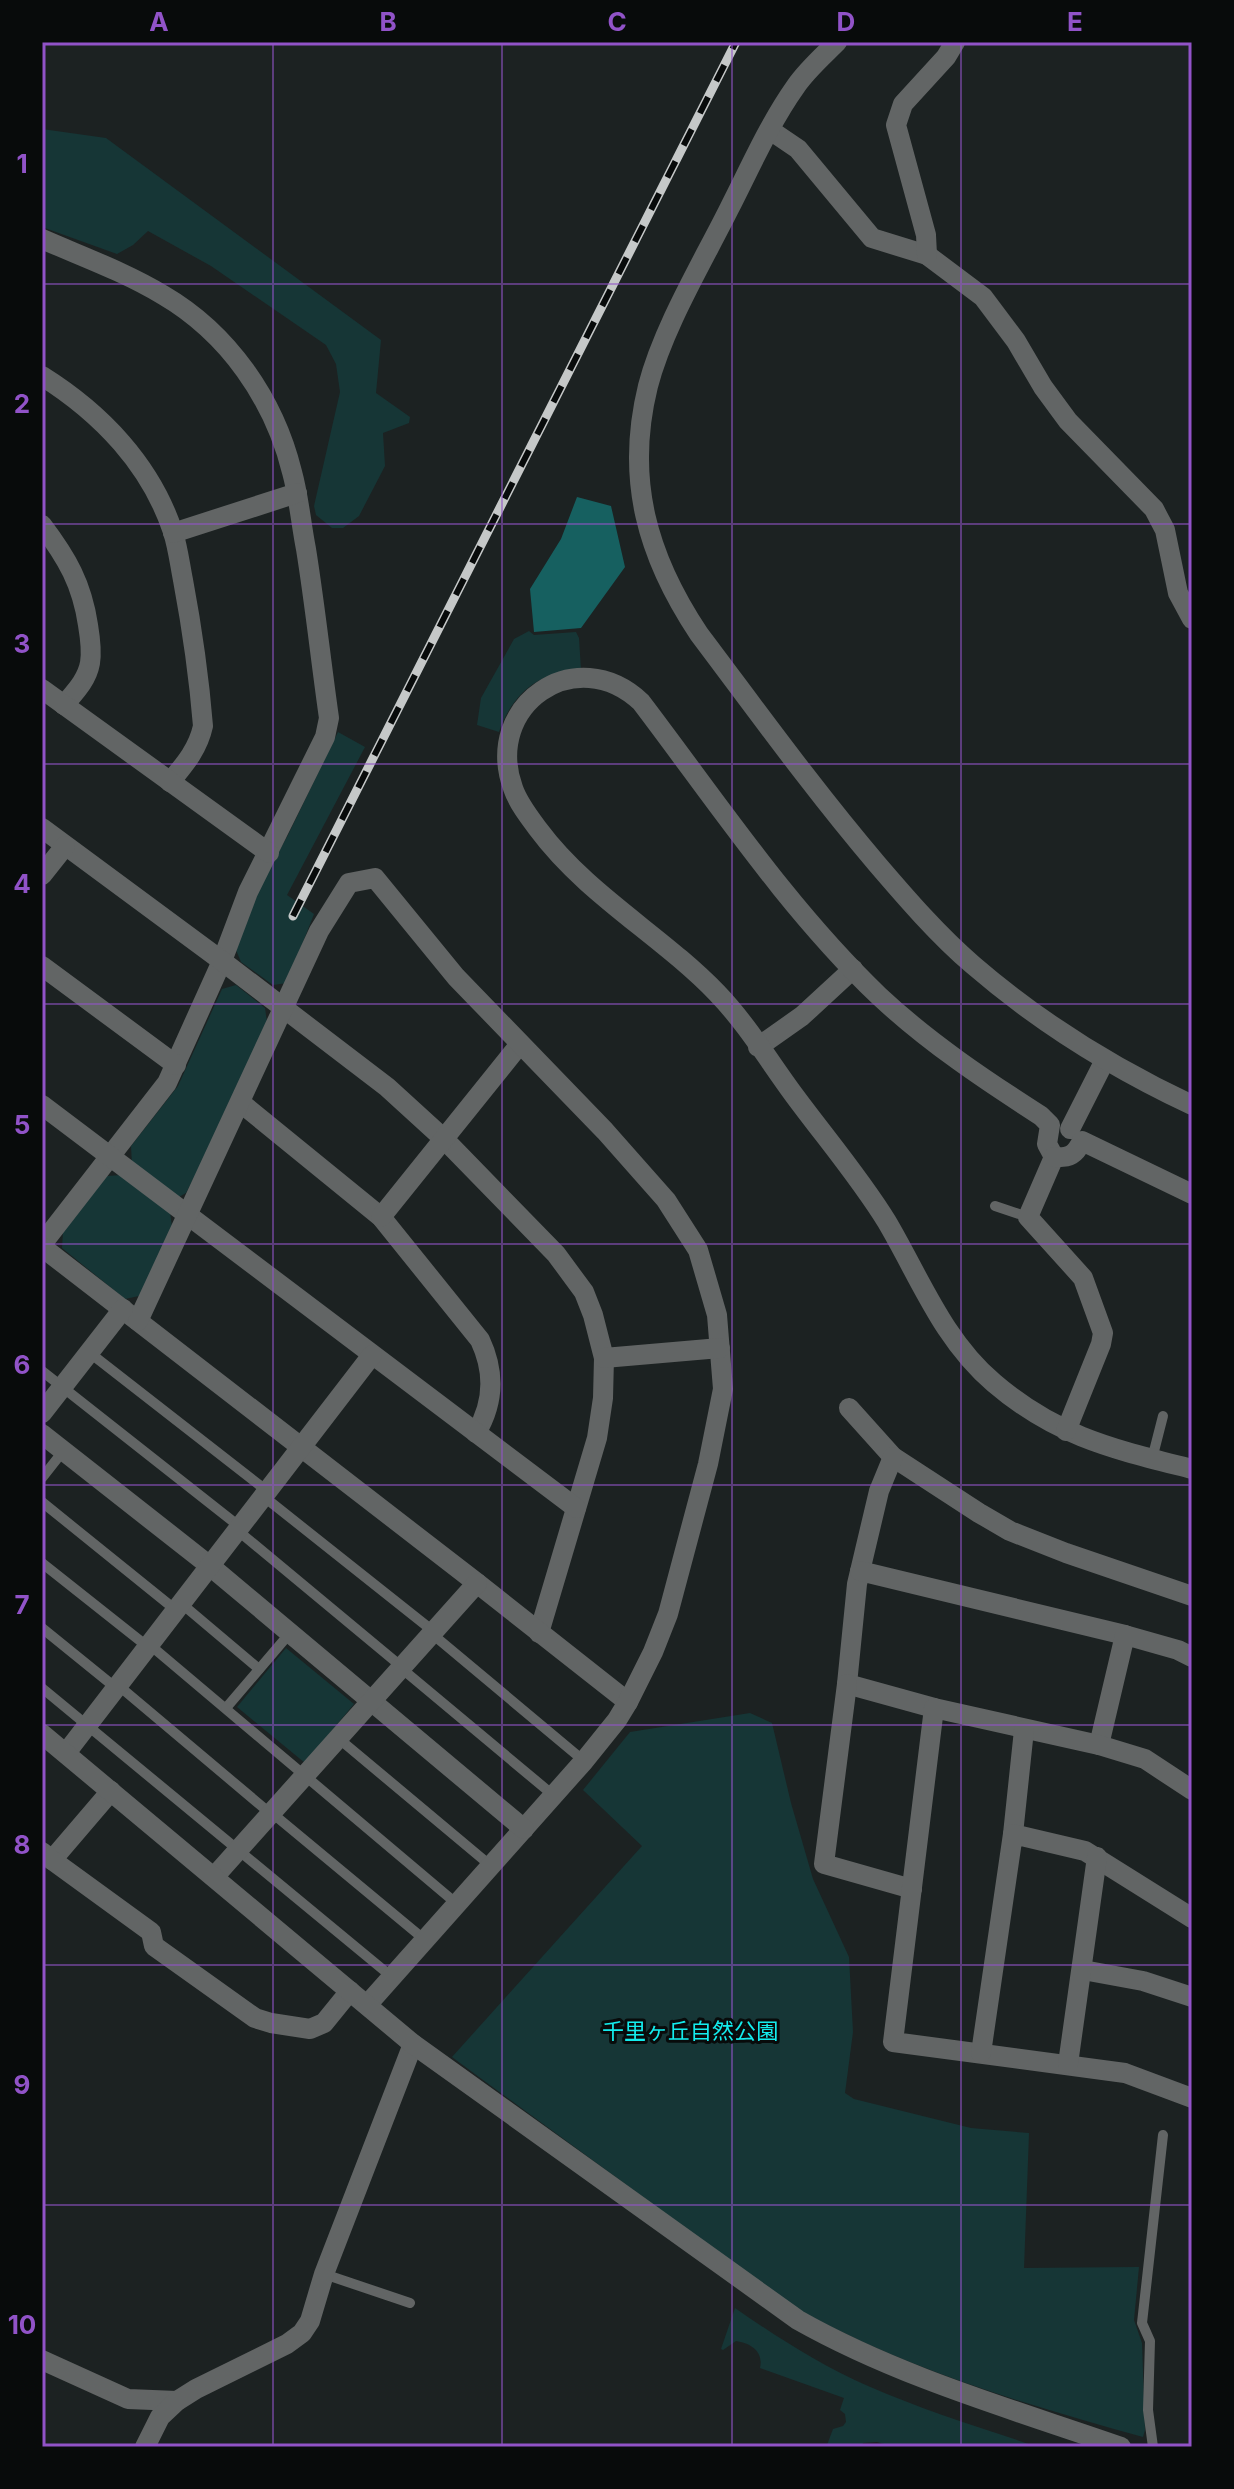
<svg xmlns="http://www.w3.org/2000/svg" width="1234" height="2489" font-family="Inter,'Noto Sans JP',sans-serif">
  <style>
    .green { fill: #163636 }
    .water { fill: #166060 }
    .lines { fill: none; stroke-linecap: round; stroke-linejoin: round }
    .service { stroke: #626565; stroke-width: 10 }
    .minor { stroke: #626565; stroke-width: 20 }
    .tertiary { stroke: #626565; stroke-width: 20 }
    .rail-casing { stroke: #c5c8c8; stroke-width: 9 }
    .rail { stroke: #080b0b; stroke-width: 6; stroke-dasharray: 18; stroke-linecap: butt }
    .grid { fill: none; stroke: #9153c8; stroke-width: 2; stroke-opacity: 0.55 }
    .labels { text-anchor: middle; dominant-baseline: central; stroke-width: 6; stroke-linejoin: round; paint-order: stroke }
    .park-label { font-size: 22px; fill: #14eced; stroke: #080b0b }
    .neatline { fill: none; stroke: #9153c8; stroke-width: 3 }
    .grid-label { font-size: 26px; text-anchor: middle; font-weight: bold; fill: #9153c8 }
  </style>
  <rect width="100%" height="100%" fill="#1c2222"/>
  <!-- green -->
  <g class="green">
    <path d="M42 129 106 138 381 340 376 393 410 417 409 423 383 433 385 466 359 516 343 528H332L316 515 314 506 340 392 336 364 326 345 211 266 148 231 133 245 117 254 42 227Z"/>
    <path d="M529 631 534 635 576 632 579 638 581 670C539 671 512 694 499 732L477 725 481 698 514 639Z"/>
    <path d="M338 732 365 747 287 895 314 914 287 983 273 985 241 962 236 950 261 884 288 835Z"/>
    <path d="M236 985 265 1008 267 1022 234 1100 186 1193 177 1198 132 1165 131 1146 178 1086 222 989Z"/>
    <path d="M122 1175 170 1212 172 1227 139 1296 125 1299 62 1248 63 1232 107 1176Z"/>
    <path d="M286 1648 354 1704 305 1763 237 1707Z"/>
    <path d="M750 1713 772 1723 791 1803 813 1879 849 1957 853 2032 845 2093 854 2099 971 2128 1029 2133 1024 2268 1139 2267 1134 2320 1142 2343 1145 2430 1143 2437C1031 2406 916 2372 812 2317 768 2294 723 2256 683 2226 606 2170 529 2114 452 2057L642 1846 583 1790 630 1732Z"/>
    <path d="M735 2308C777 2337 821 2366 868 2386 923 2410 981 2428 1038 2447H894L877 2442 863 2443 862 2447 827 2445 833 2429 843 2426 846 2422 845 2414 840 2410 844 2398 760 2368C764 2351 750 2343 736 2341L723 2350 721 2349Z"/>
  </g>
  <!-- water -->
  <path class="water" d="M577 497 611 506 625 567 581 628 534 632 530 589 561 539Z"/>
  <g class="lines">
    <!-- service -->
    <g class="service">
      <path d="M995 1206 1028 1217"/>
      <path d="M90 1353 267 1491"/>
      <path d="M42 1371 240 1527"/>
      <path d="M1152 1459 1163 1416"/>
      <path d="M42 1478 64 1450"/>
      <path d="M263 1496 433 1631"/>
      <path d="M42 1502 177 1611"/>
      <path d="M237 1530 402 1667"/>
      <path d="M42 1563 148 1647"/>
      <path d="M182 1604 259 1669"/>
      <path d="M42 1628 116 1688"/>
      <path d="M431 1633 584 1761"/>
      <path d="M150 1645 457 1904"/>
      <path d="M401 1668 553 1795"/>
      <path d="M119 1686 271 1814"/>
      <path d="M42 1688 392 1977"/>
      <path d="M226 1708 290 1633"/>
      <path d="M338 1738 491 1866"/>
      <path d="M272 1813 425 1940"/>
      <path d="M324 2274 410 2303"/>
      <path d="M1153 2447 1148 2410 1150 2341 1142 2323 1163 2135"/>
    </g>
    <!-- minor -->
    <g class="minor">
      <path d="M770 130 798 149 872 238 927 255 983 297 1016 341 1043 387 1068 421 1154 509 1165 530 1178 593 1192 619"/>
      <path d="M42 239C83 257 125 272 163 295 228 333 274 399 292 472 299 497 301 524 306 549 315 605 321 662 329 718L325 737 248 892 222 961 167 1083 42 1244"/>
      <path d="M927 255 926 235 896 125 903 104 946 57 955 42"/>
      <path d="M42 376C101 413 151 465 173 532 178 548 180 565 183 580 192 628 199 677 203 726 198 749 185 764 170 782"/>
      <path d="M42 525C67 558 82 584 88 625 90 637 92 651 90 663 87 680 75 692 64 705"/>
      <path d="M173 533 297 493"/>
      <path d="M42 689 269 853"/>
      <path d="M42 828 222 961 387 1087 444 1139 556 1254 584 1292 593 1315 604 1358 603 1398 597 1438 539 1633"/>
      <path d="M42 875 65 846"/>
      <path d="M42 966 176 1065"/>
      <path d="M758 1047 802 1016 853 969"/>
      <path d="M241 1103 381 1217 480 1340C495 1372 494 1403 476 1433"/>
      <path d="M42 1105 576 1508"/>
      <path d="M1070 1129 1105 1060"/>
      <path d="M1054 1157 1047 1144 1050 1125 1041 1116C985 1080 928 1042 879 996 788 909 717 802 641 702 576 641 483 705 513 788 518 803 529 817 538 829 587 895 661 935 717 993 746 1023 769 1061 794 1095 825 1137 860 1178 887 1222 920 1278 943 1340 994 1383 1057 1437 1114 1449 1192 1469"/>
      <path d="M1054 1157 1028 1217 1083 1278 1103 1333 1101 1344 1066 1431"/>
      <path d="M1054 1157C1070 1158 1075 1155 1082 1141L1192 1194"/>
      <path d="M381 1217 520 1044"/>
      <path d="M42 1247 477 1583 628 1702"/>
      <path d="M138 1321 319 931 349 883 375 878 456 977 605 1131 666 1200 698 1250 717 1315 723 1389 708 1464 668 1614 653 1652 628 1702 617 1720 584 1761 367 2005"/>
      <path d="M604 1358 720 1348"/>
      <path d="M849 1408 893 1457 979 1513 1010 1531 1066 1553 1192 1596"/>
      <path d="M42 1413 123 1309"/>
      <path d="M42 1434 210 1566 524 1829"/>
      <path d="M893 1457 879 1491 857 1584 847 1684 934 1708"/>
      <path d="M860 1571 1125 1635"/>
      <path d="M847 1684 824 1864 912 1889"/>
      <path d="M1099 1745 1125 1635 1178 1650 1192 1657"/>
      <path d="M66 1753 372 1355"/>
      <path d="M1192 1790 1145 1759 1099 1745 934 1708 893 2042 1125 2073 1192 2098"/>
      <path d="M1013 1834 1024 1730"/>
      <path d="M42 1852 52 1860 111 1791"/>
      <path d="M52 1860 151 1932 154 1946 255 2018 271 2023 310 2029 324 2023 350 1991"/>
      <path d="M214 1877 477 1583"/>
      <path d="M1083 1970 1143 1981 1192 1997"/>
      <path d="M981 2053 1013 1834 1085 1851 1192 1918"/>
      <path d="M1068 2064 1097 1857"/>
      <path d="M42 2360 128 2399 177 2401"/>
      <path d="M145 2447 160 2417 177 2401 196 2389 287 2344 302 2333 310 2321 324 2274 413 2044"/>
    </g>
    <!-- tertiary -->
    <g class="tertiary">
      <path d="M837 42C823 56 807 70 796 86 769 124 750 168 729 209 702 263 663 328 648 386 625 479 647 556 699 634 757 711 814 790 877 864 907 899 938 935 973 965 1039 1022 1113 1068 1192 1105"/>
      <path d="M42 1734 413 2044 798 2320C899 2377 1012 2409 1121 2447"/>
    </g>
    <defs>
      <path id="rail" d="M293 916 736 42"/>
    </defs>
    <!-- rail casing -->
    <use href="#rail" class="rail-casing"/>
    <!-- rail -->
    <use href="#rail" class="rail"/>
  </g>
  <!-- grid -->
  <path class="grid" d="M273 42V2447M502 42V2447M732 42V2447M961 42V2447M42 284H1192M42 524H1192M42 764H1192M42 1004H1192M42 1244H1192M42 1485H1192M42 1725H1192M42 1965H1192M42 2205H1192"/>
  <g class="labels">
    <!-- park labels -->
    <g class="park-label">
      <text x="690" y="2031">千里ヶ丘自然公園</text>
    </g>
  </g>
  <!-- border -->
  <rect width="1234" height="2489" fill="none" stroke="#080b0b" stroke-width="88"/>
  <rect x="44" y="44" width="1146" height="2401" class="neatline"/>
  <g class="grid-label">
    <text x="159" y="31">A</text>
    <text x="388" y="31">B</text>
    <text x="617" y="31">C</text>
    <text x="846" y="31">D</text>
    <text x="1075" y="31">E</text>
    <text x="22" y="173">1</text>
    <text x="22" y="413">2</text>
    <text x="22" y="653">3</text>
    <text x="22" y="893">4</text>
    <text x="22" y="1134">5</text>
    <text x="22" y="1374">6</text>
    <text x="22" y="1614">7</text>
    <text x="22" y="1854">8</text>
    <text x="22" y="2094">9</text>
    <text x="22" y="2334">10</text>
  </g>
</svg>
